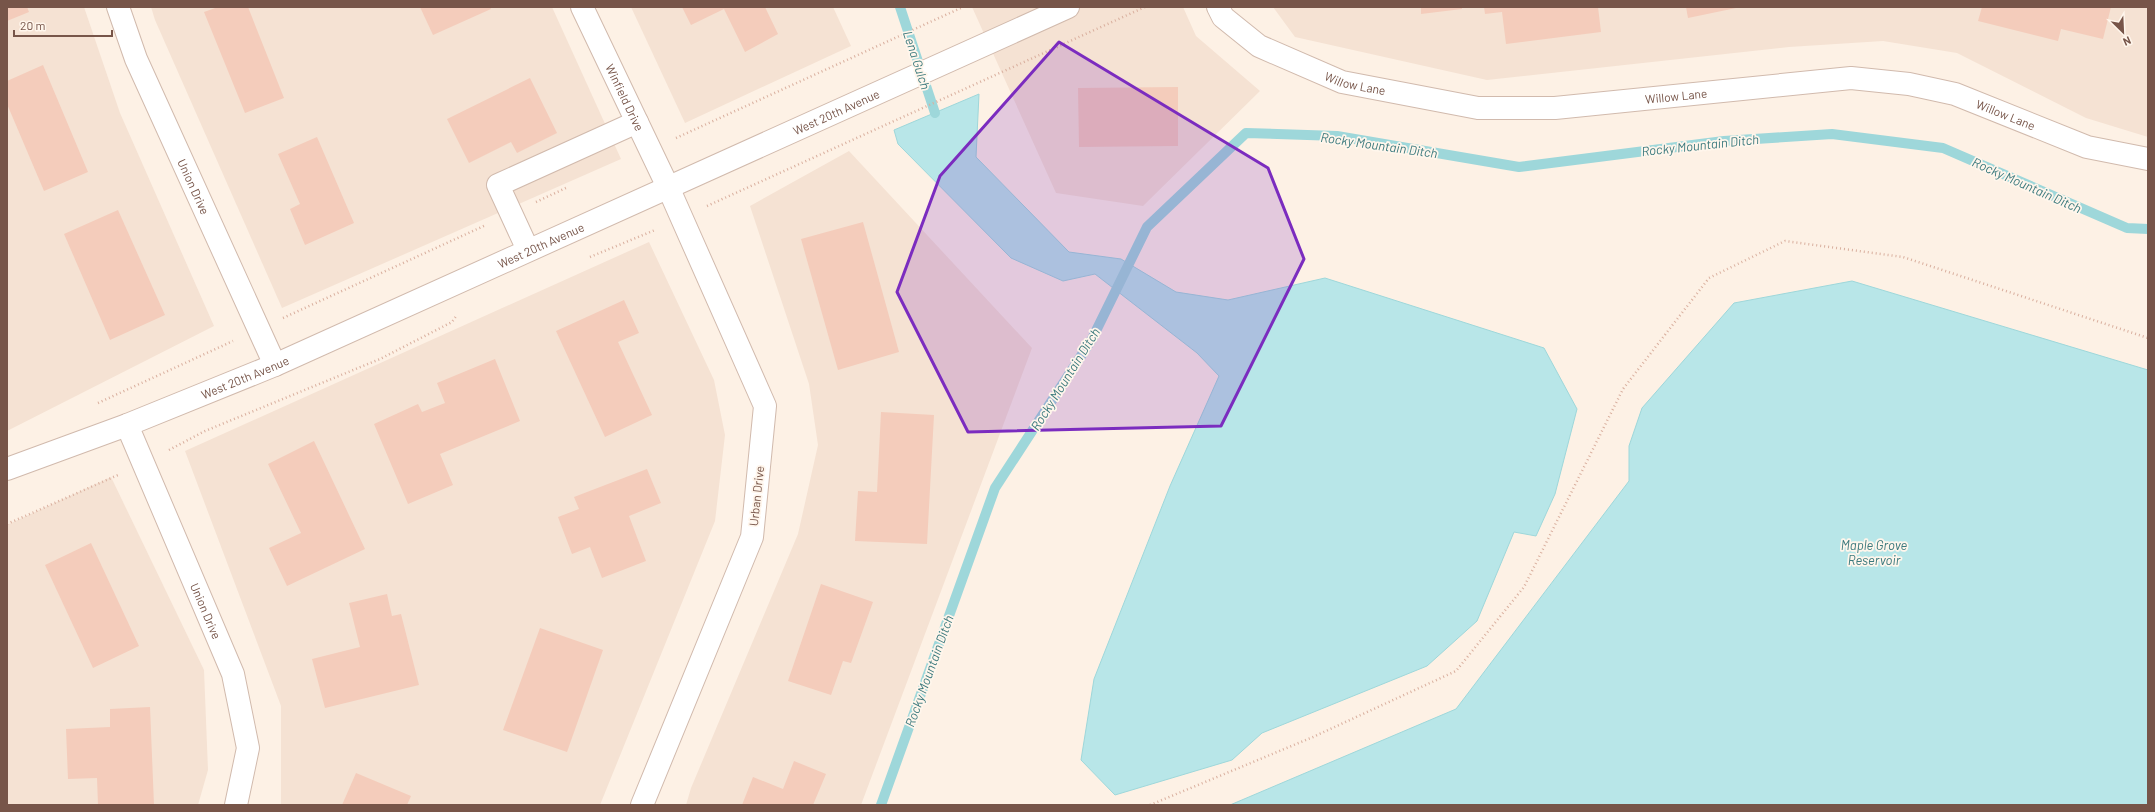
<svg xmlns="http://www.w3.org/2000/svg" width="2155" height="812" font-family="Barlow,sans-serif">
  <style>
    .residential { fill: #f5e2d3 }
    .water { fill: #b8e6e8; stroke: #9ed7da }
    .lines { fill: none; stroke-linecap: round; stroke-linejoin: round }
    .stream { stroke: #9ed7da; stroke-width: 10 }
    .building { fill: #f4ccbb }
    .minor-casing { stroke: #d1baad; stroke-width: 24 }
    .path { stroke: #d9af9e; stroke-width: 2.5; stroke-dasharray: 1 3; stroke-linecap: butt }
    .minor { stroke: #fff; stroke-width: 22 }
    .marked { fill: #7b2cbf; fill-opacity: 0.2; stroke: #7b2cbf; stroke-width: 3; stroke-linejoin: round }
    .labels { text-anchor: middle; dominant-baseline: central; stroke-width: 3.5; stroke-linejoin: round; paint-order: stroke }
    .street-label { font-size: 12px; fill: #775549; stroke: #fff6ec }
    .water-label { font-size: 13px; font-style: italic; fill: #3b797d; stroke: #fff6ec }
  </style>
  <rect width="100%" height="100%" fill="#fdf1e5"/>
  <!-- residential -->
  <g class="residential">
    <path d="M7 7H84L120 113 214 326 7 431Z"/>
    <path d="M151 7H552L621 159 282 308 155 20Z"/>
    <path d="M631 7H833L851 46 685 123Z"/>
    <path d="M972 7H1183L1196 36 1260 91 1143 206 1056 193Z"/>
    <path d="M1273 7H2148V137L2086 118 1957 53 1883 41 1789 47 1487 80 1295 37Z"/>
    <path d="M849 151 1032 348 861 805H686L691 788 798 534 818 445 809 384 750 206Z"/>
    <path d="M649 242 714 380 725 435 715 521 600 805H281V706L185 451Z"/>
    <path d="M111 477 204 670 208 770 198 805H7V525Z"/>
  </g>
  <!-- water -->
  <g class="water">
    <path d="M979 94 976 157 1069 252 1121 259 1176 292 1228 300 1325 278 1544 348 1577 409 1555 494 1536 536 1514 532 1477 621 1427 666 1262 733 1232 760 1115 795 1081 760 1094 679 1170 486 1219 376 1197 353 1095 274 1063 281 1011 258 898 144 894 130Z"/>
    <path d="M1852 281 2148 370V805H1230L1456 709 1629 481V446L1642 408 1734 303Z"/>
  </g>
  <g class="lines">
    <!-- stream -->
    <g class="stream">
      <path d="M900 7 935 113"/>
      <path d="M881 805 995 488 1092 339 1147 227 1246 133 1337 136 1519 167 1724 141 1832 134 1943 148 2127 228 2148 229"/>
    </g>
  </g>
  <!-- building -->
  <g class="building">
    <path d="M7 7H27L29 12 7 21Z"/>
    <path d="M218 7H248L284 98 245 113 204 12Z"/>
    <path d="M420 7H490L491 9 433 35Z"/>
    <path d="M682 7H765L778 34 745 52 724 9 691 25Z"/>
    <path d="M1421 7H1462V9L1421 14Z"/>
    <path d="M1484 7H1598L1601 32 1506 44 1502 12 1485 14Z"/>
    <path d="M1686 7H1735L1736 8 1688 18Z"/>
    <path d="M1982 7H2111L2103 39 2061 29 2058 41 1978 21Z"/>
    <path d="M43 65 88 172 44 191 7 104V81Z"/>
    <path d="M530 78 557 133 517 153 511 142 469 163 447 119Z"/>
    <path d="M1178 87V146L1079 147 1078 88Z"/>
    <path d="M317 137 354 223 305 245 290 209 300 204 278 154Z"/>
    <path d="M118 210 165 315 110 340 64 234Z"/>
    <path d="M863 222 899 352 838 370 801 239Z"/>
    <path d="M624 300 639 333 618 342 652 415 605 437 556 331Z"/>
    <path d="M495 359 520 421 440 454 453 485 408 504 374 424 418 404 422 412 445 403 437 383Z"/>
    <path d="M881 412 934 415 927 544 855 541 858 491 877 492Z"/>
    <path d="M314 441 365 549 287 586 269 548 301 533 268 464Z"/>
    <path d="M647 469 661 503 629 516 646 561 602 578 590 547 572 554 558 517 579 509 574 497Z"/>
    <path d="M91 543 139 646 93 668 45 565Z"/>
    <path d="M821 584 873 602 851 663 843 661 831 695 788 681Z"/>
    <path d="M387 594 392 616 401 614 419 685 325 708 312 659 360 647 349 603Z"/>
    <path d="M540 628 603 650 567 752 503 730Z"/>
    <path d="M150 707 154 805H98L97 778 68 779 66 729 110 727V709Z"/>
    <path d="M794 761 826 774 813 805H742L753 777 783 789Z"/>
    <path d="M356 773 411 796 407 805H342Z"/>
  </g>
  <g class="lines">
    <defs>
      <g id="minor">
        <path id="s1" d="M118 7 136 59 275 365"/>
        <path id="s2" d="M582 7 668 187 765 406 752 537 642 805"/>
        <path id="s3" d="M1218 7 1223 17 1259 46 1342 82 1478 108H1555L1851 78 1909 84 1955 94 2087 147 2148 159"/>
        <path d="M528 250 498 185 637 122"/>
        <path id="s4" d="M127 425 233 674 248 748 236 805"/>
        <path id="s5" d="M7 469 127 425 275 365 1068 7"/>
      </g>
    </defs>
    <!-- minor casing -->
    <use href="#minor" class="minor-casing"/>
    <!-- path -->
    <g class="path">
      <path d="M676 138 963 7"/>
      <path d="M536 202 568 187"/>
      <path d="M707 206 1145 7"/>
      <path d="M590 257 655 230"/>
      <path d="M283 318 486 225"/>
      <path d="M98 403 233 341"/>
      <path d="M169 450 205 431 380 359 452 322 457 315"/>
      <path d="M7 524 118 475"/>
      <path d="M1150 805 1313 737 1456 671 1524 587 1623 389 1709 278 1785 241 1903 257 2148 338"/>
    </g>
    <!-- minor -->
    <use href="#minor" class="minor"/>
  </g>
  <!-- marked area -->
  <path class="marked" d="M1059 42 1268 168 1304 259 1221 426 968 432 897 292 940 176Z"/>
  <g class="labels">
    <!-- street labels -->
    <g class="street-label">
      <text stroke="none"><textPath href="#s3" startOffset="161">Willow Lane</textPath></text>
      <text stroke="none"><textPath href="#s3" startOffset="485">Willow Lane</textPath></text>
      <text stroke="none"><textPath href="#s2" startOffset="100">Winfield Drive</textPath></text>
      <text stroke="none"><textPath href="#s5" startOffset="903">West 20th Avenue</textPath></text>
      <text stroke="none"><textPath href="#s3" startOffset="821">Willow Lane</textPath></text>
      <text stroke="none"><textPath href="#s1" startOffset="195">Union Drive</textPath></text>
      <text stroke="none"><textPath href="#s5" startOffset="579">West 20th Avenue</textPath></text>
      <text stroke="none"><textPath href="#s5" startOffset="255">West 20th Avenue</textPath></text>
      <text transform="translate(756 496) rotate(-84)">Urban Drive</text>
      <text stroke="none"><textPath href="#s4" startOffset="202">Union Drive</textPath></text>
    </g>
    <!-- water labels -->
    <g class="water-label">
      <text transform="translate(917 60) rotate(72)">Lena Gulch</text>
      <text transform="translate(1379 145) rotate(8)">Rocky Mountain Ditch</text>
      <text transform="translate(1700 145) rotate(-6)">Rocky Mountain Ditch</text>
      <text transform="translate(2027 185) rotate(24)">Rocky Mountain Ditch</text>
      <text transform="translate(1065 379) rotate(-58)">Rocky Mountain Ditch</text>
      <text x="1874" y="545">Maple Grove<tspan x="1874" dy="15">Reservoir</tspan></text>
      <text transform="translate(929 671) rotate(-70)">Rocky Mountain Ditch</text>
    </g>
  </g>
  <!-- border -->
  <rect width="2155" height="812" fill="none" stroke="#775549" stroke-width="16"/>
  <!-- north arrow -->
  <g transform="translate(2123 32) rotate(156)" stroke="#fff6ec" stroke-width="3" paint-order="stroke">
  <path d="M0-3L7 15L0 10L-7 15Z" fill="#775549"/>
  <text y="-6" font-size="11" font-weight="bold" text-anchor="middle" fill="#775549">N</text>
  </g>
  <!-- scale -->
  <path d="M14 30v6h98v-6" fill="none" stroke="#775549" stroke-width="2"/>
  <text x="20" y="30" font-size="12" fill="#775549" stroke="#fff6ec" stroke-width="3" paint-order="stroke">20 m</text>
</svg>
